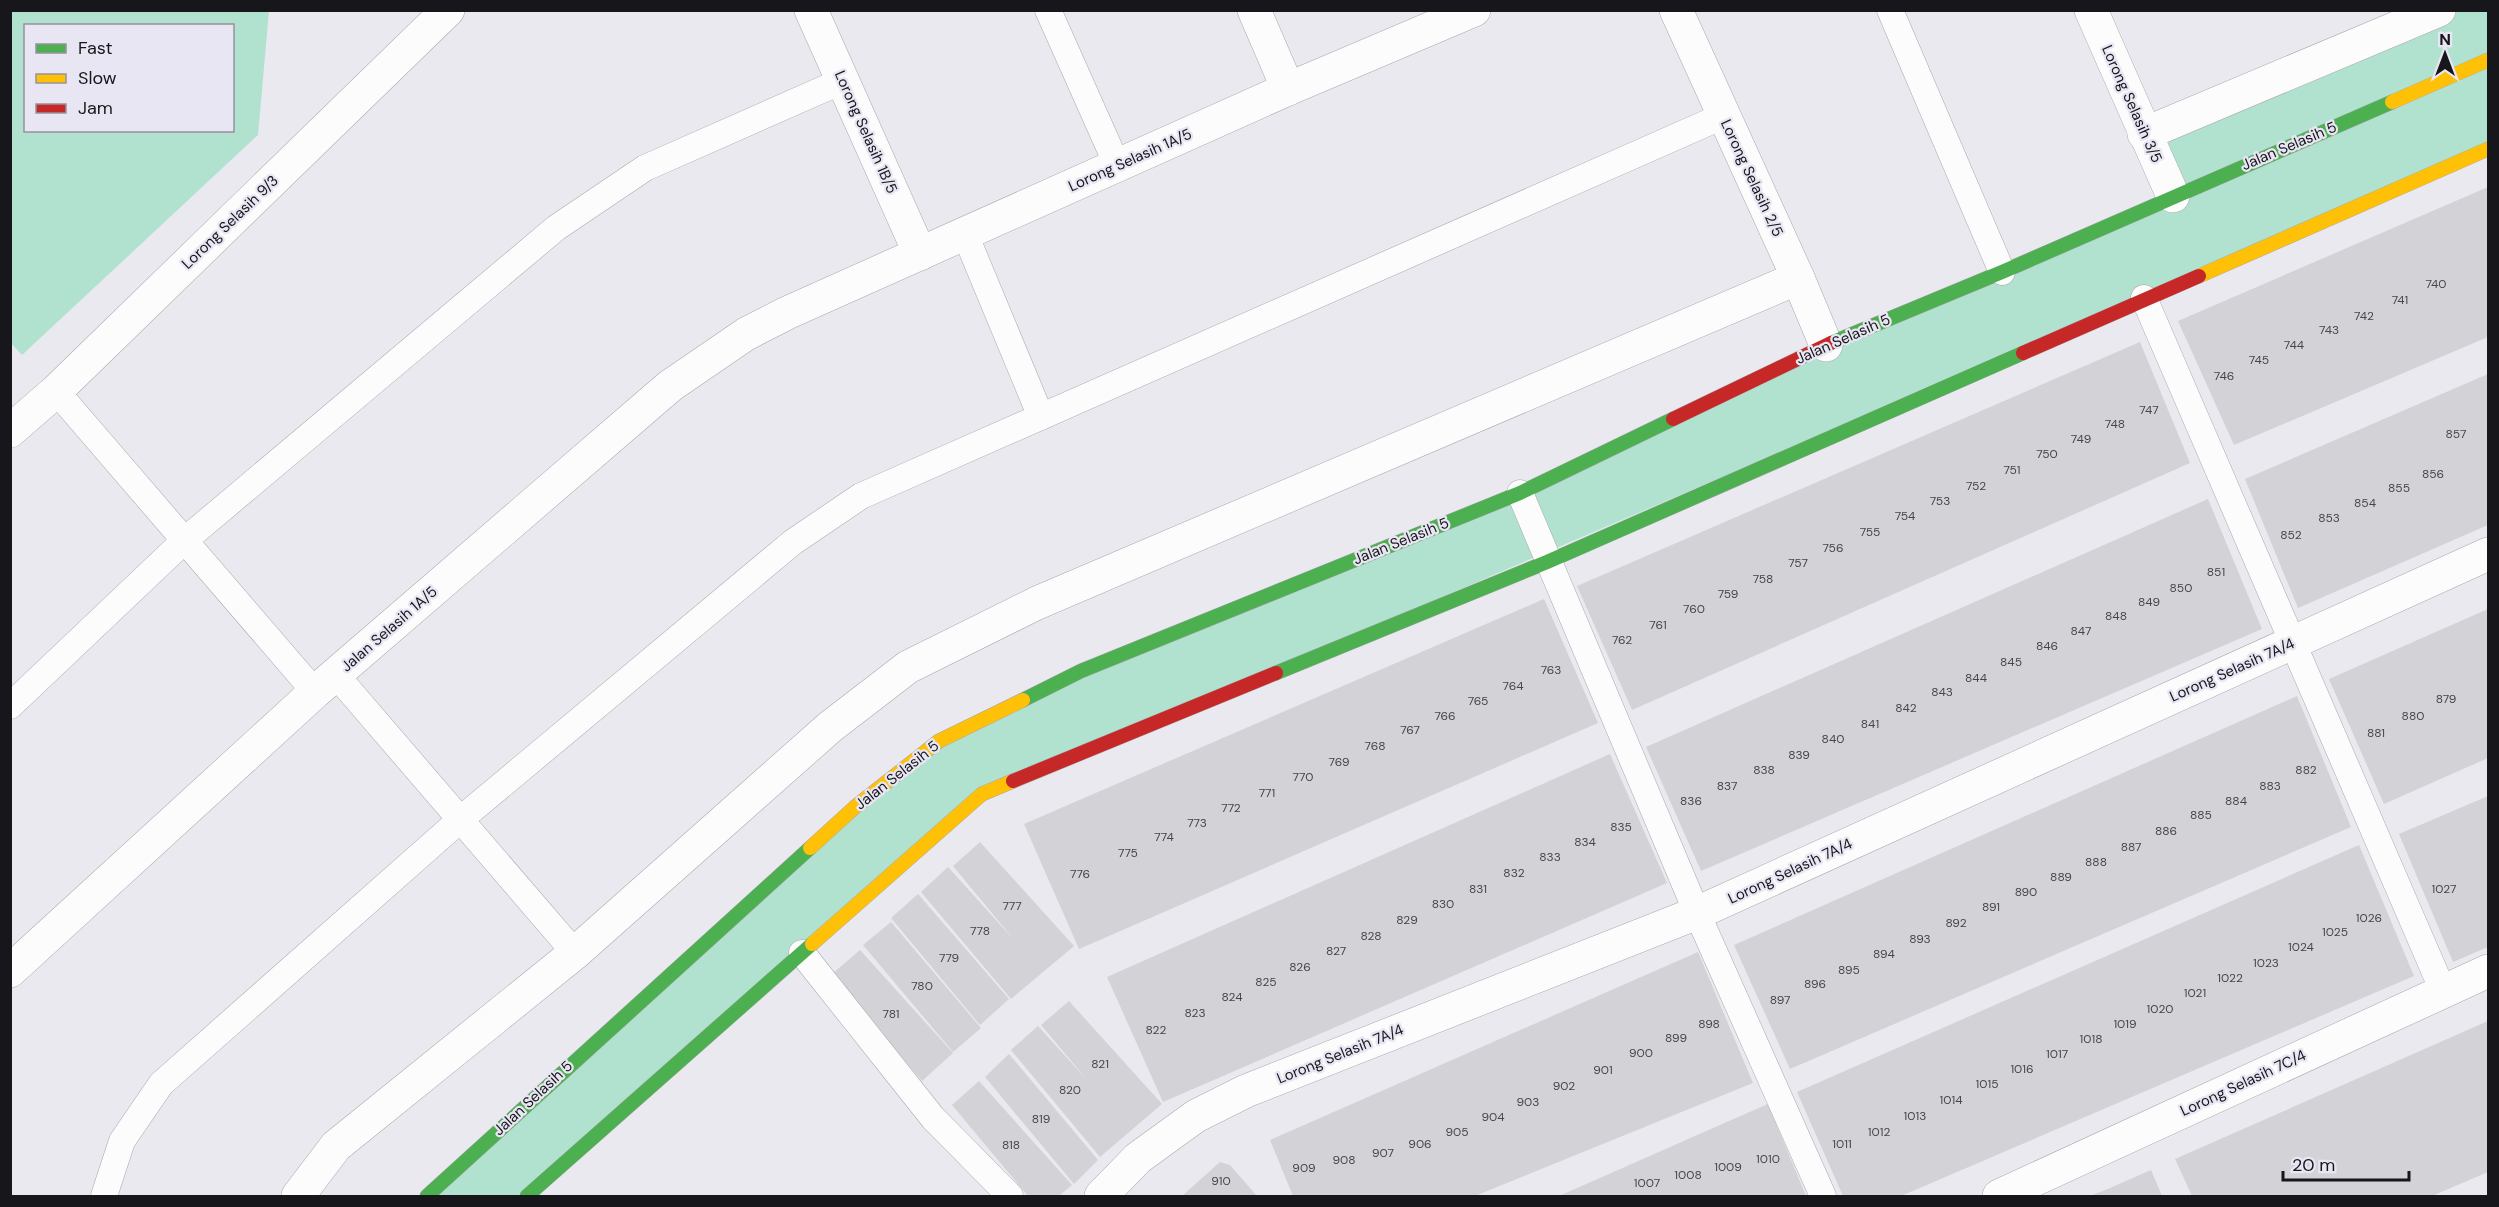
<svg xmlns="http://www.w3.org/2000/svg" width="2499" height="1207" font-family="'DM Sans',sans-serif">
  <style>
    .green { fill: #b1e2d0; fill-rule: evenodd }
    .building { fill: #d3d2d7 }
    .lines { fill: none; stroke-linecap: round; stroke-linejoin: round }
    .lane-casing { stroke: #a9a8ac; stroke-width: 27 }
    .street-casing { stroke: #a9a8ac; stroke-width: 34 }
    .fast-casing { stroke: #a9a8ac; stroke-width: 15 }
    .slow-casing { stroke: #a9a8ac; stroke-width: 15 }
    .jam-casing { stroke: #a9a8ac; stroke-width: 15 }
    .lane { stroke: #fcfcfd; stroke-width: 26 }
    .street { stroke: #fcfcfd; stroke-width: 33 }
    .fast { stroke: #4caf50; stroke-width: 14 }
    .slow { stroke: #ffc107; stroke-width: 14 }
    .jam { stroke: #c62828; stroke-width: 14 }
    .labels { text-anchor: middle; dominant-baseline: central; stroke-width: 4.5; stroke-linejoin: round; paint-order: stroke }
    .number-label { font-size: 12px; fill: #46454a }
    .street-label { font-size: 15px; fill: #17161b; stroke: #e9e6f3 }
  </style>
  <rect width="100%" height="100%" fill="#eae9f0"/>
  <!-- green -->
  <g class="green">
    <path d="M10 11H269L258 135 22 355 10 342ZM26 26H232V130H26Z"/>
    <path d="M2439 11H2488V149L982 794 527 1196H427L939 741 2173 196 2144 134Z"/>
  </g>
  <!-- building -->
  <g class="building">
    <path d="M2488 187V337L2234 445 2178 321Z"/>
    <path d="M2140 342 2190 463 1632 710 1577 586Z"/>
    <path d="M2488 374V525L2298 608 2245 479Z"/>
    <path d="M2208 499 2262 629 1701 871 1646 747Z"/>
    <path d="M1544 599 1598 723 1079 949 1024 824Z"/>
    <path d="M2488 609V758L2384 804 2329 679Z"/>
    <path d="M2297 696 2351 827 1790 1069 1734 945Z"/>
    <path d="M1610 754 1667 883 1163 1102 1107 977Z"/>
    <path d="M2488 796V947L2453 962 2399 834Z"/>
    <path d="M980 842 1074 946 1011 999 921 892 948 867 1015 941 953 866Z"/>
    <path d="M2359 845 2414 976 1901 1196H1843L1797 1092Z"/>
    <path d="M918 894 1009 999 980 1025 891 918Z"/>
    <path d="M891 922 981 1028 953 1052 863 945Z"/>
    <path d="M860 950 953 1053 922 1081 832 974Z"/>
    <path d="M1698 952 1753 1083 1475 1196H1293L1270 1140Z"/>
    <path d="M1069 1001 1162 1104 1100 1157 1011 1050 1038 1026 1088 1081 1041 1025Z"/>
    <path d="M2488 1021V1172L2432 1196H2192L2175 1159Z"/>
    <path d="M1009 1054 1098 1160 1074 1184 985 1077Z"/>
    <path d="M979 1081 1072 1185 1059 1196H1028L952 1105Z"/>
    <path d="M1768 1104 1806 1196H1559L1729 1121Z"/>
    <path d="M1220 1162 1230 1165 1257 1196H1182Z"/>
    <path d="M2151 1170 2162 1196H2090L2110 1188Z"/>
  </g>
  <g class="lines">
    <defs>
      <g id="lane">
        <path d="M1048 10 1117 165"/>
        <path d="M1890 10 2002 272"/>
        <path d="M965 234 1041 417"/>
        <path d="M2144 298 2443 991"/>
        <path d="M56 391 315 692"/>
        <path d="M1520 493 1697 913 1823 1196"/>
        <path d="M336 675 575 953"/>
        <path d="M10 706 185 540 556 228 645 168 842 81"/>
        <path d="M802 953 933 1118 1010 1196"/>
        <path d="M104 1196 122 1141 161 1084 461 819 793 542 861 496 1723 116"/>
      </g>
      <g id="street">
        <path d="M811 10 920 254"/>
        <path d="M1254 10 1288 89"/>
        <path d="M1676 10 1798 278 1826 345"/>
        <path d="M2091 10 2173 196"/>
        <path d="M2144 134 2439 10"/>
        <path d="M10 431 56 391 448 10"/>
        <path d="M10 971 315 692 670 386 746 334 787 313 1288 89 1474 10"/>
        <path d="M298 1196 336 1146 575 953 830 727 908 667 1037 603 1798 278"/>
        <path d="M1101 1196 1138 1158 1196 1116 1246 1091 1697 913 2488 554"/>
        <path d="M1999 1196 2488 971"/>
      </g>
      <g id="fast">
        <path d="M1831 343 2002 272 2392 102"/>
        <path d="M1276 673 1547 562 2023 353"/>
        <path d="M1023 700 1081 671 1520 493 1673 419"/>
        <path d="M427 1196 810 848"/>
        <path d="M527 1196 812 944"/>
      </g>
      <g id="slow">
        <path d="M2392 102 2488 60"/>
        <path d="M2199 276 2488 149"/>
        <path d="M810 848 855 807 939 741 1023 700"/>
        <path d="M812 944 982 794 1013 781"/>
      </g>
      <g id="jam">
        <path d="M2023 353 2199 276"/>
        <path d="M1673 419 1831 343"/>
        <path d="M1013 781 1276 673"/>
      </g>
    </defs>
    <!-- lane casing -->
    <use href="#lane" class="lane-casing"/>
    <!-- street casing -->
    <use href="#street" class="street-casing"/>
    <!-- fast casing -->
    <use href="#fast" class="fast-casing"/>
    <!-- slow casing -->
    <use href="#slow" class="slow-casing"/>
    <!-- jam casing -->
    <use href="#jam" class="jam-casing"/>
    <!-- lane -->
    <use href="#lane" class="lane"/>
    <!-- street -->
    <use href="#street" class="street"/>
    <!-- fast -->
    <use href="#fast" class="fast"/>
    <!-- slow -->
    <use href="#slow" class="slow"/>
    <!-- jam -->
    <use href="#jam" class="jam"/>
  </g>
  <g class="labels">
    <!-- number labels -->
    <g class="number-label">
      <text x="2436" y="284">740</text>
      <text x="2400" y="300">741</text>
      <text x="2364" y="316">742</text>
      <text x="2329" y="330">743</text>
      <text x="2294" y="345">744</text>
      <text x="2259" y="360">745</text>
      <text x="2224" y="376">746</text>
      <text x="2149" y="410">747</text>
      <text x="2115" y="424">748</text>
      <text x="2456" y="434">857</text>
      <text x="2081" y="439">749</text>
      <text x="2047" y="454">750</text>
      <text x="2012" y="470">751</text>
      <text x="2433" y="474">856</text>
      <text x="1976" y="486">752</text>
      <text x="2399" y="488">855</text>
      <text x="1940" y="501">753</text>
      <text x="2365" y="503">854</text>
      <text x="1905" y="516">754</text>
      <text x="2329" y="518">853</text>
      <text x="1870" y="532">755</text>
      <text x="2291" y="535">852</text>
      <text x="1833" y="548">756</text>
      <text x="1798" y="563">757</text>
      <text x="2216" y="572">851</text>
      <text x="1763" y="579">758</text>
      <text x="2181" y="588">850</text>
      <text x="1728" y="594">759</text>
      <text x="2149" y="602">849</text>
      <text x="1694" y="609">760</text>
      <text x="2116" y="616">848</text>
      <text x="1658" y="625">761</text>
      <text x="2081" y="631">847</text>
      <text x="1622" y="640">762</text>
      <text x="2047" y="646">846</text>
      <text x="2011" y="662">845</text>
      <text x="1551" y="670">763</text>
      <text x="1976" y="678">844</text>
      <text x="1513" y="686">764</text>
      <text x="1942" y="692">843</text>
      <text x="2446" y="699">879</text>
      <text x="1478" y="701">765</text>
      <text x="1906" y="708">842</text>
      <text x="1445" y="716">766</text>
      <text x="2413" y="716">880</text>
      <text x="1870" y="724">841</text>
      <text x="1410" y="730">767</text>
      <text x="2376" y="733">881</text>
      <text x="1833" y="739">840</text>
      <text x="1375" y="746">768</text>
      <text x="1799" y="755">839</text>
      <text x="1339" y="762">769</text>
      <text x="1764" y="770">838</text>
      <text x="2306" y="770">882</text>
      <text x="1303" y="777">770</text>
      <text x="1727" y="786">837</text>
      <text x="2270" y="786">883</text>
      <text x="1267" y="793">771</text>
      <text x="1691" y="801">836</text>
      <text x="2236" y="801">884</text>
      <text x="1231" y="808">772</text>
      <text x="2201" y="815">885</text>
      <text x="1197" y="823">773</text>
      <text x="1621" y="827">835</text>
      <text x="2166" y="831">886</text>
      <text x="1164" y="837">774</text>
      <text x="1585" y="842">834</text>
      <text x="2131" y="847">887</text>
      <text x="1128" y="853">775</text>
      <text x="1550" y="857">833</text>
      <text x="2096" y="862">888</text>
      <text x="1514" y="873">832</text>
      <text x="1080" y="874">776</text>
      <text x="2061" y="877">889</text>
      <text x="1478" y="889">831</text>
      <text x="2444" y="889">1027</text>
      <text x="2026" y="892">890</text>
      <text x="1443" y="904">830</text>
      <text x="1012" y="906">777</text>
      <text x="1991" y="907">891</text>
      <text x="2369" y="918">1026</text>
      <text x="1407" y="920">829</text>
      <text x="1956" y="923">892</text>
      <text x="980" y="931">778</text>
      <text x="2335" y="932">1025</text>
      <text x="1371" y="936">828</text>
      <text x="1920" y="939">893</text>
      <text x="2301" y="947">1024</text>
      <text x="1336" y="951">827</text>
      <text x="1884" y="954">894</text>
      <text x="949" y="958">779</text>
      <text x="2266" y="963">1023</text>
      <text x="1300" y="967">826</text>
      <text x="1849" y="970">895</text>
      <text x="2230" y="978">1022</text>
      <text x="1266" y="982">825</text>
      <text x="1815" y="984">896</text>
      <text x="922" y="986">780</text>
      <text x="2195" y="993">1021</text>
      <text x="1232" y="997">824</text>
      <text x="1780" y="1000">897</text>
      <text x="2160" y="1009">1020</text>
      <text x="1195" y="1013">823</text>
      <text x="891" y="1014">781</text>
      <text x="1709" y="1024">898</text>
      <text x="2125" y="1024">1019</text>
      <text x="1156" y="1030">822</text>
      <text x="1676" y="1038">899</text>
      <text x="2091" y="1039">1018</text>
      <text x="1641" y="1053">900</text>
      <text x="2057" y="1054">1017</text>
      <text x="1100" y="1064">821</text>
      <text x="2022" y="1069">1016</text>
      <text x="1603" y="1070">901</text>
      <text x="1987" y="1084">1015</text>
      <text x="1564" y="1086">902</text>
      <text x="1070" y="1090">820</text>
      <text x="1951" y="1100">1014</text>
      <text x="1528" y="1102">903</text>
      <text x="1915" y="1116">1013</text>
      <text x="1493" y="1117">904</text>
      <text x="1041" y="1119">819</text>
      <text x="1457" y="1132">905</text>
      <text x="1879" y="1132">1012</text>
      <text x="1420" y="1144">906</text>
      <text x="1842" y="1144">1011</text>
      <text x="1011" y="1145">818</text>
      <text x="1383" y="1153">907</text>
      <text x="1768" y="1159">1010</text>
      <text x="1344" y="1160">908</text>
      <text x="1728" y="1167">1009</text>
      <text x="1304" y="1168">909</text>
      <text x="1688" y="1175">1008</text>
      <text x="1221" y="1181">910</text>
      <text x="1647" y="1183">1007</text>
    </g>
    <!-- street labels -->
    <g class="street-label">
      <text transform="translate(2132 104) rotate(66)">Lorong Selasih 3/5</text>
      <text transform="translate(866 132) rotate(66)">Lorong Selasih 1B/5</text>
      <text transform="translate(2289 146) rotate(-23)">Jalan Selasih 5</text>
      <text transform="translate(1130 160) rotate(-24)">Lorong Selasih 1A/5</text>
      <text transform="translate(1752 178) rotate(65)">Lorong Selasih 2/5</text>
      <text transform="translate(230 222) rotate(-44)">Lorong Selasih 9/3</text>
      <text transform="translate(1843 339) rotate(-24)">Jalan Selasih 5</text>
      <text transform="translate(1401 541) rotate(-22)">Jalan Selasih 5</text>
      <text transform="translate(389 629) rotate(-41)">Jalan Selasih 1A/5</text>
      <text transform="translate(2232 670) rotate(-24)">Lorong Selasih 7A/4</text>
      <text transform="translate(897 775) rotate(-38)">Jalan Selasih 5</text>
      <text transform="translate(1790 871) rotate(-25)">Lorong Selasih 7A/4</text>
      <text transform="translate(1340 1054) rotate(-22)">Lorong Selasih 7A/4</text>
      <text transform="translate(2243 1083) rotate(-25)">Lorong Selasih 7C/4</text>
      <text transform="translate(533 1098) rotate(-43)">Jalan Selasih 5</text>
    </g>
  </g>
  <!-- border -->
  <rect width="2499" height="1207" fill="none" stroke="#17161b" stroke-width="24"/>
  <!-- legend -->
  <rect x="24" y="24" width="210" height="108" fill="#e9e6f3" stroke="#95939d" stroke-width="1.5"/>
  <rect x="36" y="44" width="30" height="9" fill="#4caf50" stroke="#95939d" stroke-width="1.5"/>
  <text x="78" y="54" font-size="18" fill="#17161b">Fast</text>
  <rect x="36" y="74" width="30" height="9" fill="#ffc107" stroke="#95939d" stroke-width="1.5"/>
  <text x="78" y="84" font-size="18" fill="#17161b">Slow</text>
  <rect x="36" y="104" width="30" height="9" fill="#c62828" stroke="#95939d" stroke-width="1.5"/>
  <text x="78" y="114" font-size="18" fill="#17161b">Jam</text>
  <!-- north arrow -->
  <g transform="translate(2445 54)" stroke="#e9e6f3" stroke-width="4.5" paint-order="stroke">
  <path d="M0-4.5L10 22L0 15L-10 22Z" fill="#17161b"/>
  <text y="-9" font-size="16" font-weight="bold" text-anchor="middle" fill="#17161b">N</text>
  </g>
  <!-- scale -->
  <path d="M2283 1171v9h126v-9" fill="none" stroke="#17161b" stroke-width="3"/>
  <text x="2292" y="1171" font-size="18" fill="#17161b" stroke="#e9e6f3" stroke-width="4.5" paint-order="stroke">20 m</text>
</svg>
